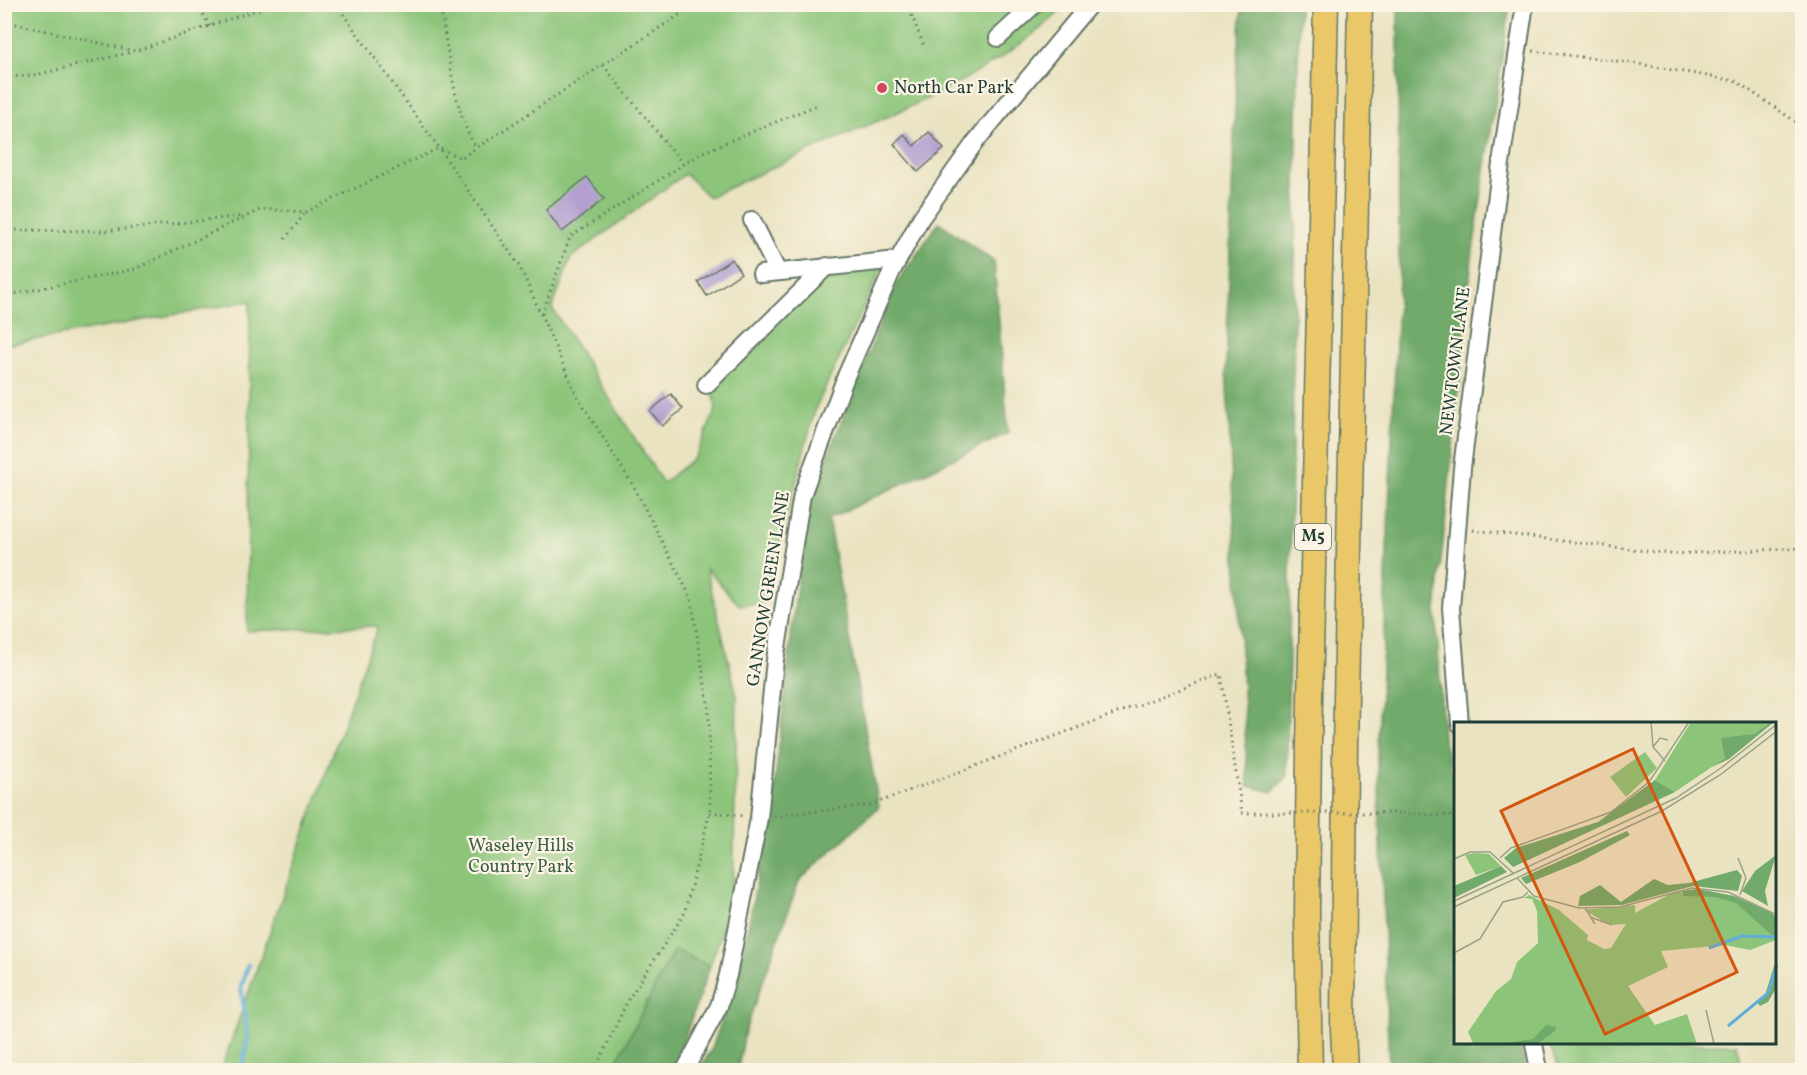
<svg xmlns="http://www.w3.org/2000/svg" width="1807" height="1075" font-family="Vollkorn,serif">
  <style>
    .green { fill: #8cc57a; stroke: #568157; stroke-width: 1.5 }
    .forest { fill: #71aa6a; stroke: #48744f; stroke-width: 1.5 }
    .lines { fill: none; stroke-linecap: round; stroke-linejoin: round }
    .stream { stroke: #61adda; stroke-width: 4.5 }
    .building { fill: #b4a0d0 }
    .minor-casing { stroke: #676; stroke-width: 20 }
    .highway-casing { stroke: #676; stroke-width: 27 }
    .path { stroke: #676; stroke-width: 3; stroke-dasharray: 1.5 4.5; stroke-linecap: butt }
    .minor { stroke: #fff; stroke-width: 16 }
    .highway { stroke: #eac769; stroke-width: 24 }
    .path-bridge { stroke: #676; stroke-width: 3; stroke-dasharray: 1.5 4.5; stroke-linecap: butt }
    .poi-dot { fill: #d1495b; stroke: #fcf5e5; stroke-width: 2 }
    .labels { text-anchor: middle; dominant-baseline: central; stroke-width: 4.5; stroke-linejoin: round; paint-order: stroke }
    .shield { fill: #fcf5e5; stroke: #617469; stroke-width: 1.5 }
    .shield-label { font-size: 16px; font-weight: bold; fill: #1f3d34 }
    .poi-label { font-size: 18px; fill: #1f3d34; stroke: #fcf5e5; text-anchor: start }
    .street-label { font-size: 18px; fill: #1f3d34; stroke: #fcf5e5 }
    .park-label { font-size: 18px; fill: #3a5f46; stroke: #fcf5e5 }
    .inset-river { fill: none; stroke: #61adda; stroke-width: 3 }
    .inset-road { fill: none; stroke: #99a189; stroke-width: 1.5 }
    .view { fill: #d45610; fill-opacity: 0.15; stroke: #d45610; stroke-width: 3 }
    .inset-edge { fill: none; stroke: #1f3d34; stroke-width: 3 }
  </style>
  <rect width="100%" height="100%" fill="#fcf5e5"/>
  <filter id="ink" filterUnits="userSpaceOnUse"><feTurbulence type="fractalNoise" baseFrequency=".0167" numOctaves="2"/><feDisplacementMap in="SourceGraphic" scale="12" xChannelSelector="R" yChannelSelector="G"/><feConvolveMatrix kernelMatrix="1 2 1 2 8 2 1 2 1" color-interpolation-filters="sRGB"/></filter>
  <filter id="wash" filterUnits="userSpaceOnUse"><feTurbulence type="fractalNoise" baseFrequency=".008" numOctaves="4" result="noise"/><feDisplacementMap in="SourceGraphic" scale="24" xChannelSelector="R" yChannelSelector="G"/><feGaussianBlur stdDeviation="1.35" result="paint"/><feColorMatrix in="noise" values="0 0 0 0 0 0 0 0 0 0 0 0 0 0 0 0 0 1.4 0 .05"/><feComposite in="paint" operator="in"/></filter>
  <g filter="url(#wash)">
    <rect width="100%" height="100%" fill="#eae3c2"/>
    <!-- green -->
    <g class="green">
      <path d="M5 5H1067C1002 68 923 102 841 137 797 156 753 177 709 197L685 174 571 258 552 308 663 483 695 457 716 410 710 373 811 278 875 256 893 245 815 409 764 603 739 605 706 568 737 696 733 900 673 1070H221L378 626 247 631 250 301 5 345Z"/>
      <path d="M1549 1044H1737L1743 1070H1560Z"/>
    </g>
    <!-- forest -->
    <g class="forest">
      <path d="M1242 5H1299L1287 777 1272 792 1248 786 1226 368 1236 79Z"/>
      <path d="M1398 5H1510L1472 257 1436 612 1443 738 1456 788V1044H1519L1526 1070H1389L1378 761 1399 276Z"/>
      <path d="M939 222 994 262 1008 433 828 519 879 807 799 881 745 1031 738 1070H699L712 1048 740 968 773 798 805 513 896 284Z"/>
      <path d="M674 950 710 966 673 1070H612Z"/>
    </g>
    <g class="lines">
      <!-- stream -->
      <path class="stream" d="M242 1070 248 1037 241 987 248 965"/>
    </g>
    <g id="blocks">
      <!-- building -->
      <g class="building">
        <path d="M929 132 944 149 918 172 894 144 904 134 914 146Z"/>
        <path d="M587 177 604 199 562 232 546 210Z"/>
        <path d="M732 259 741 273 707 296 698 282Z"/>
        <path d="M671 394 683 409 662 426 650 411Z"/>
      </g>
    </g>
  </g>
  <g filter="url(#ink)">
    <use href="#blocks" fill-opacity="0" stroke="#676" stroke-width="1.5"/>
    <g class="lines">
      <defs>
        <g id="minor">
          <path d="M998 38 1035 4"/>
          <path d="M752 220 778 272"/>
          <path d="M761 274 898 260"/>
          <path d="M706 385 827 266"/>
          <path d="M1460 724 1451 608 1462 468 1501 163 1525 4"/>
          <path d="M1534 1044 1539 1070"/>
          <path d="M685 1070 719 1006 728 975 759 818 775 660 802 495 846 376 892 271 921 218 976 141 1090 4"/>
        </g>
        <g id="highway">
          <path d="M1310 1070 1307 915 1309 742 1326 4"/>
          <path d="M1345 1070 1343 1029 1345 749 1360 4"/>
        </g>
      </defs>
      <!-- minor casing -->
      <use href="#minor" class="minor-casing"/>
      <!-- highway casing -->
      <use href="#highway" class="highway-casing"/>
      <!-- path -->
      <g class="path">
        <path d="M197 4 210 26"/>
        <path d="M336 4 439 148 520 267 576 394 634 487 691 598 709 709 710 812 684 914 628 1000 595 1070"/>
        <path d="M440 4C447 44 454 115 476 147"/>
        <path d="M907 4 924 46"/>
        <path d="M4 21 135 51 274 4"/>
        <path d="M1533 51 1633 63 1736 81 1802 126"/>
        <path d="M603 65 683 164"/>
        <path d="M4 77 31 76 132 52"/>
        <path d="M4 230 106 231 243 216"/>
        <path d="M285 239 306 212"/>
        <path d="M4 296 135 269 262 209 306 212 439 148 461 158 696 4"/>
        <path d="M542 314 570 237 703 152 817 105"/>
        <path d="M1473 530 1671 554 1802 548"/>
        <path d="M710 812 743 816"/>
        <path d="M1402 813 1456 816"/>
        <path d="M774 816 871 805 1221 674 1242 813"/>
      </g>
      <!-- minor -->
      <use href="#minor" class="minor"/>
      <!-- highway -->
      <use href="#highway" class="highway"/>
      <!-- path-bridge -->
      <path class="path-bridge" d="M1242 813H1402"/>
    </g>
  </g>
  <!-- markers -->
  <circle class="poi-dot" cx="882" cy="88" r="6"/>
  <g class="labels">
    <!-- shield labels -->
    <rect class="shield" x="1295" y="524" width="36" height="26" rx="4.5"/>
    <g class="shield-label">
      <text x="1313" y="537">M5</text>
    </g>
    <!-- poi labels -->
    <g class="poi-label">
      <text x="894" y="88">North Car Park</text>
    </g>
    <!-- street labels -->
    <g class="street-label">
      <text transform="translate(1456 361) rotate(-83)">NEW TOWN LANE</text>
      <text transform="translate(769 589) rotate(-81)">GANNOW GREEN LANE</text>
    </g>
    <!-- park labels -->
    <g class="park-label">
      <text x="521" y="846">Waseley Hills<tspan x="521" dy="21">Country Park</tspan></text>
    </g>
  </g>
  <!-- overview -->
  <g transform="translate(1454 722)">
    <rect width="322" height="322" fill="#eae3c2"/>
    <path d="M237 0H317L300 12 285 15 271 36 221 70 201 58ZM191 30 203 46 172 75 156 55ZM20 131 35 132 47 144 22 153 11 133ZM244 167 281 175 317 191 322 196V218L296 228 271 223 207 229 214 245 174 264 201 303 233 292 243 322 19 321 14 310 42 269 57 257 63 240 84 221 83 189 78 177 70 176 75 173 105 188 134 213 133 218 150 227 157 226 172 202 156 203 130 188 181 183V191L220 170Z" fill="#8cc57a"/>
    <path d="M317 0H320L275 37 258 45 271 36 267 16 300 12ZM201 58 221 70 59 145 50 136 62 126 144 100ZM173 109 176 113 126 140 72 162 67 156ZM322 133 311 169 314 184 288 169 301 149ZM47 144 53 150 0 176V164ZM283 148 288 154 284 169 239 164 168 183 124 184 126 174 146 163 167 180 200 157 214 163 235 161ZM244 167 280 174 317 190 322 196V217L282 181 261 175 229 174V169ZM322 238 321 268 314 280 306 284 303 280 311 273ZM92 303 102 305 101 309 83 322H47L79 317Z" fill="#71aa6a"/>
    <path class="inset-river" d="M255 226 288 214 323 215M274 304 314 271 323 243"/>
    <path class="inset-road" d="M197 0 199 25 211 39M199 25 206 16 214 18M0 81V110M46 136 57 126 157 90 195 60 235 0M284 136 292 156 286 173M0 137 16 130H36L59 151M63 156 80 174 125 186 166 185 238 166 274 170 323 193M0 179 222 76 267 46 323 2M0 185 208 89 266 53 323 9M131 186 141 202M136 195 158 203M0 231 26 217 49 180 69 175 74 170M252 288 260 322"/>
    <path class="view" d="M179 27 283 250 151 312 47 89Z"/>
    <rect width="322" height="322" class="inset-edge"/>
  </g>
  <!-- margin -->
  <rect width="1807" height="1075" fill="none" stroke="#fcf5e5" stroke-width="24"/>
</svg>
